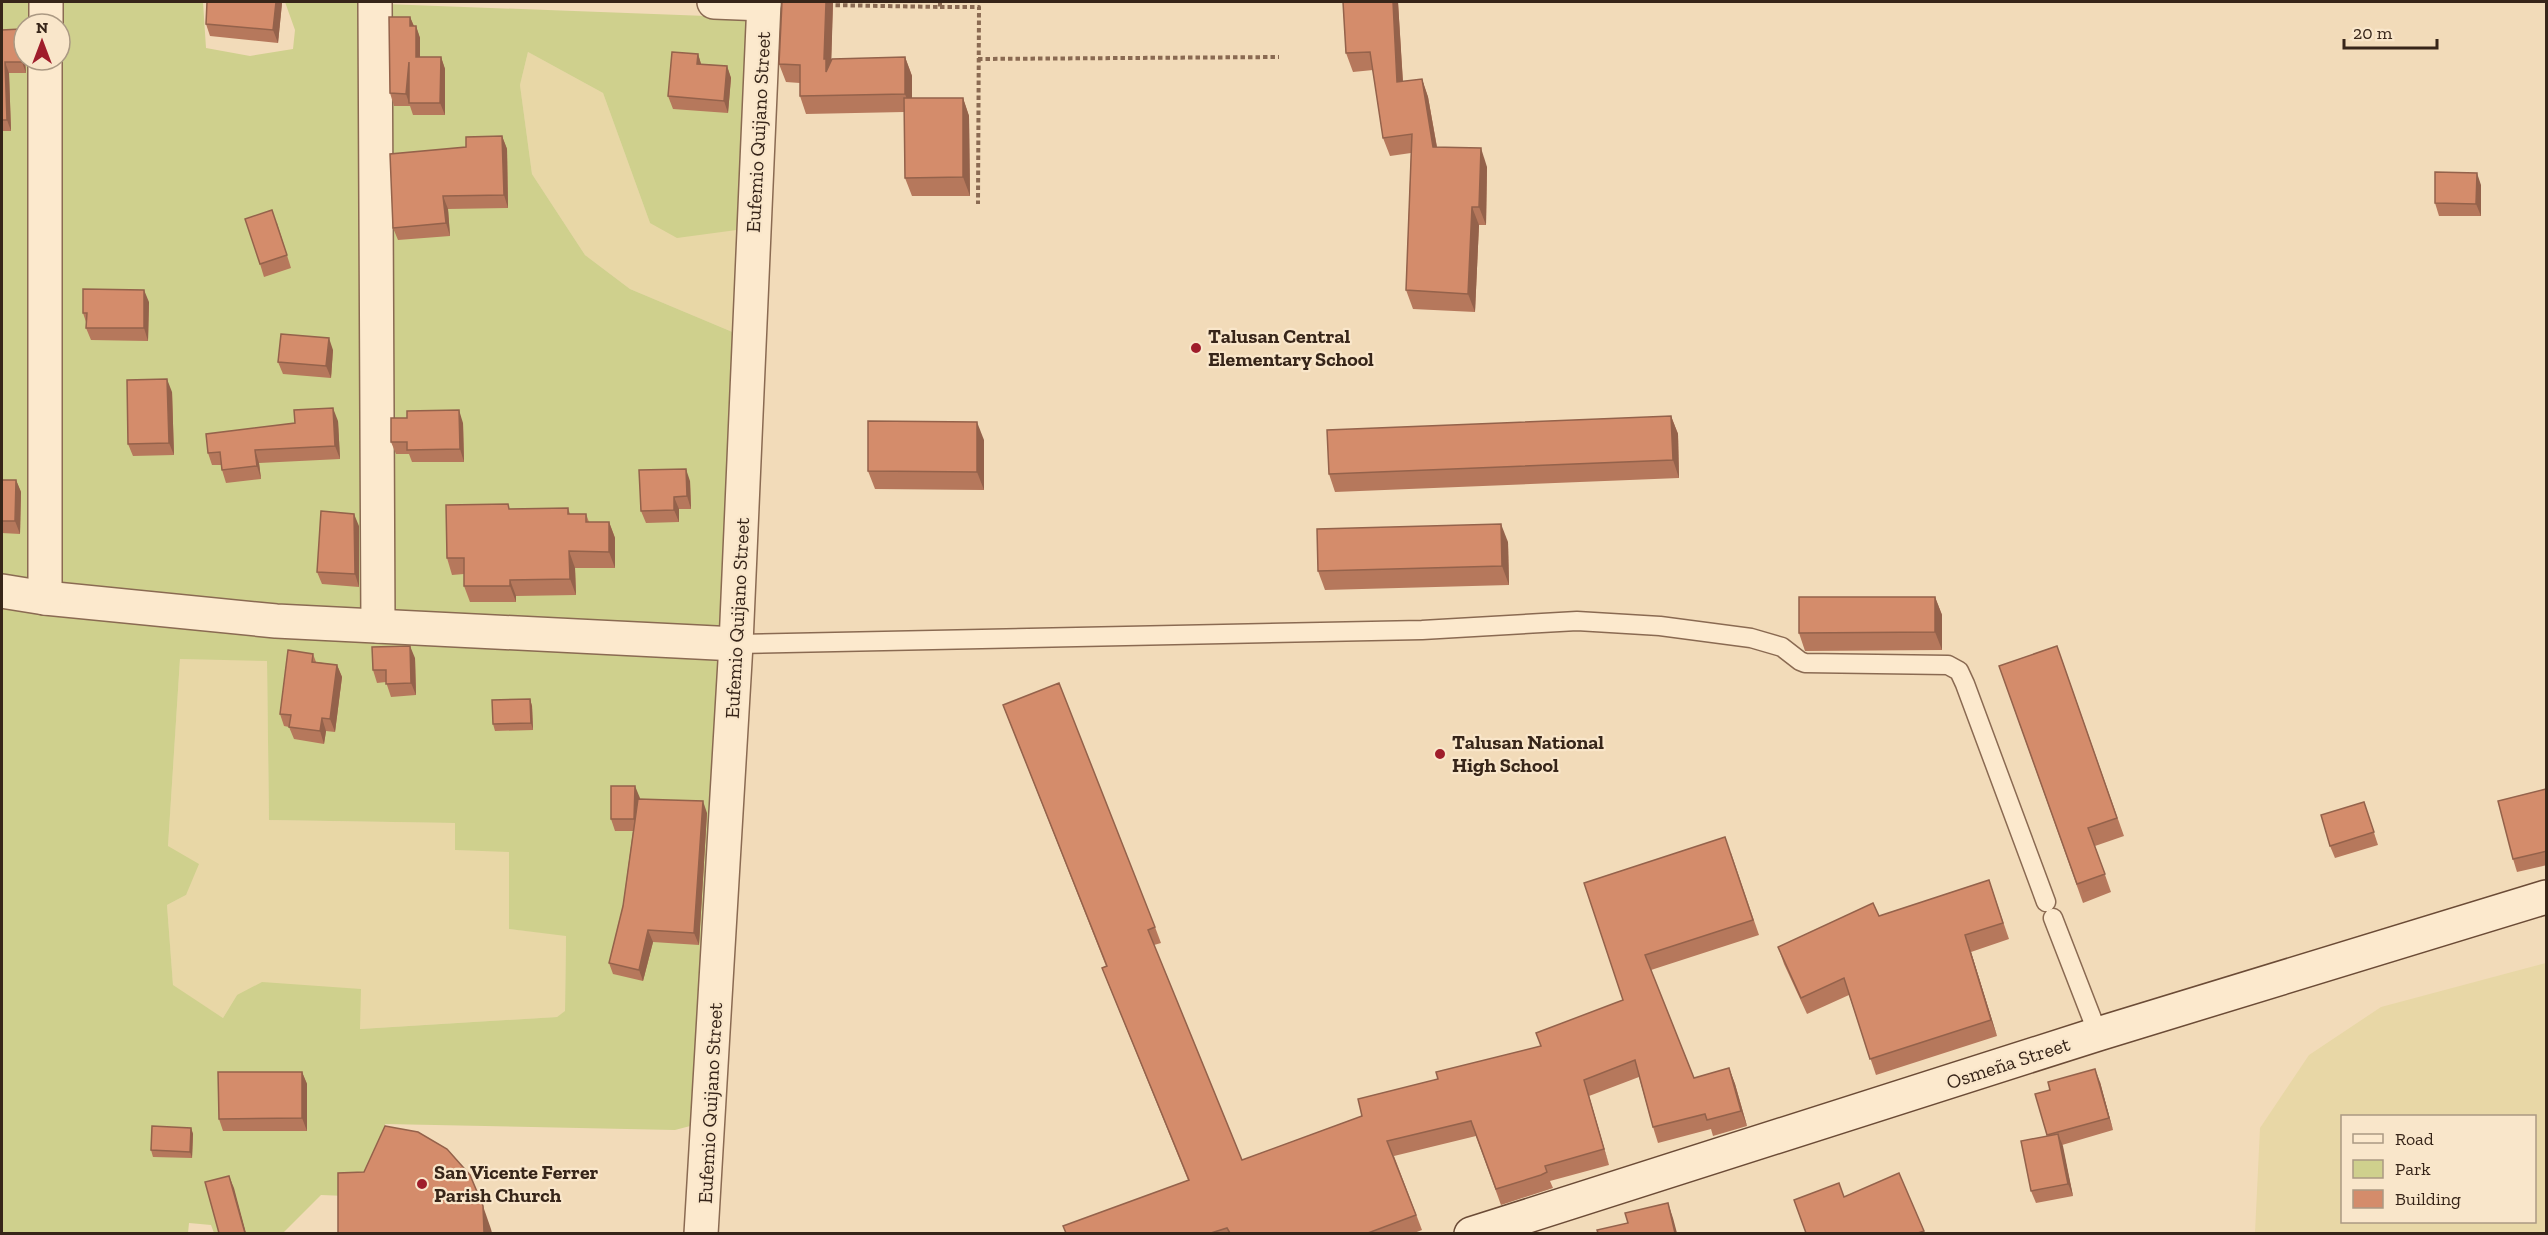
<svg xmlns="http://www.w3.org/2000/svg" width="2548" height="1235" font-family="'Zilla Slab',serif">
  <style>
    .farmland { fill: #e8d7a6; fill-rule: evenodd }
    .green { fill: #cfd08d; fill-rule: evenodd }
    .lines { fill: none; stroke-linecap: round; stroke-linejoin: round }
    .lane-casing { stroke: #8a6a52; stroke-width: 21 }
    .street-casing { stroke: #8a6a52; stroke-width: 36 }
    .secondary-casing { stroke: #6b4b36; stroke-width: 36 }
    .path { stroke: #8a6a52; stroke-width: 4; stroke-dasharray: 4.5 3; stroke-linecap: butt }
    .lane { stroke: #fce9cd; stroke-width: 18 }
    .street { stroke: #fce9cd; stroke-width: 33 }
    .secondary { stroke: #fce9cd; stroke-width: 33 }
    .wall { fill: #b6785c }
    .shaded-wall { fill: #94624b }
    .building { fill: #d48c6b; stroke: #94624b; stroke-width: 1.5 }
    .poi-dot { fill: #9f1d2b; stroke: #f9e6ca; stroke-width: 2 }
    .labels { text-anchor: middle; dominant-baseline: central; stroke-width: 4.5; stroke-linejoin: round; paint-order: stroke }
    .street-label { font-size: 20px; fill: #372519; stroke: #f9e6ca }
    .poi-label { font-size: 20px; font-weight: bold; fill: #372519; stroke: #f9e6ca; text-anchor: start }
  </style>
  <rect width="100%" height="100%" fill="#f2dbb9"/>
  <!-- farmland -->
  <g class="farmland">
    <path d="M528 52 603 93 650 223 744 229 742 336 630 289 585 255 532 174 520 85Z"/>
    <path d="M180 659 267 660 269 820 456 823 455 850 509 851V929L566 935 565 1012 557 1017 359 1029 237 995 223 1018 173 986 167 905 186 895 168 846Z"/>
    <path d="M2546 963V1233H2255L2260 1128 2309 1055 2381 1007ZM2342 1116H2534V1222H2342Z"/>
  </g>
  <!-- green -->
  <g class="green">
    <path d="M2 2H35V24H24V60H35V581L2 577Z"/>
    <path d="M55 2H203L206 48 250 56 293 49 295 30 285 2H361L362 616 61 585 60 24Z"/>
    <path d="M385 4 733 17 752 22 744 229 677 238 650 223 603 93 528 52 520 85 532 174 585 255 630 289 742 336 731 630 403 614 396 609 394 602Z"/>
    <path d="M2 608 210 630 716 659 724 683 694 1125 675 1130 385 1124 393 1150 346 1196 321 1195 283 1233H214L211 1225 189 1223 188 1233 2 1234ZM180 659 267 661 269 820 455 823V850L509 852V929L566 936 565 1011 557 1017 360 1029 361 989 262 982 237 995 223 1018 173 985 167 905 186 895 199 864 168 846Z"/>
  </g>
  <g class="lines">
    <defs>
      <g id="lane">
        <path d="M736 644 1422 630 1577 621 1660 626 1751 638 1782 647 1800 661 1805 663 1948 665 1959 671 1965 684 2046 902"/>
        <path d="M2053 918 2098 1034"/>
      </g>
      <g id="street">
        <path d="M375 2 378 626"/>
        <path d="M714 2 764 4"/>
        <path d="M46 24V2"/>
        <path d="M2 591 45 598 276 621 736 644"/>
        <path d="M45 598V60"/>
        <path d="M701 1234 736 644 764 2"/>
      </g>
      <path id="secondary" d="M1471 1234 2098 1034 2546 897"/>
    </defs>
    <!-- lane casing -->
    <use href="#lane" class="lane-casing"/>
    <!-- street casing -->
    <use href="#street" class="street-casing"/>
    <!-- secondary casing -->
    <use href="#secondary" class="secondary-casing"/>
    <!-- path -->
    <g class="path">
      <path d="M828 5 940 7V2"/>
      <path d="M940 7H979L978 204"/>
      <path d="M978 59 1279 57"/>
    </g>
    <!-- lane -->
    <use href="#lane" class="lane"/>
    <!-- street -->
    <use href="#street" class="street"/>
    <!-- secondary -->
    <use href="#secondary" class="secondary"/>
  </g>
  <!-- wall -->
  <g class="wall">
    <path d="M833 2 831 60 905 57 912 76V98H963L969 116 970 196H912L905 178 904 112 806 114 800 96V83L786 82 779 64Z"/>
    <path d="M1343 2H1398L1403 82 1422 79 1428 97 1437 147 1487 167 1486 225H1479L1475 312 1413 309 1406 290 1411 153 1390 156 1383 138 1373 70 1353 72 1346 53Z"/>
    <path d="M282 3 278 43 210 36 206 24Z"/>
    <path d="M410 17 414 26H416L420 38V57H441L445 69V115H413L410 106H394L390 93Z"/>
    <path d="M2 30 24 60H25L26 73H9L11 131H2Z"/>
    <path d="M698 54 701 64 727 66 731 78 728 113 673 109 668 96Z"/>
    <path d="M502 136 507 149 508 208 448 209 450 236 398 240 393 228 466 147Z"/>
    <path d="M2481 185V216H2439L2435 203Z"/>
    <path d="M277 223 291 268 264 277 260 264Z"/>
    <path d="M149 302 148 341 91 340 86 328V322L83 313Z"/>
    <path d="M333 350 331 378 283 374 278 362Z"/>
    <path d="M172 392 174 455 133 456 128 444Z"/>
    <path d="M1671 416 1678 434 1679 478 1335 492 1329 474Z"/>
    <path d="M338 421 340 459 259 463 261 479 226 483 222 470 221 465H212L208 453Z"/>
    <path d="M463 423 464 462H412L409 454H396L391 442Z"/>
    <path d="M984 440V490L875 489 868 471Z"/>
    <path d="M2 480H16L21 492 20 534 2 533Z"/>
    <path d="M690 481 691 509H679V522L646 523 641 511Z"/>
    <path d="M568 508 570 514H586L589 522H609L615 538V568H575L576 595 516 596V602H470L464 586V574L452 575 447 558 510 509Z"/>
    <path d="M359 526V587L322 584 317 572Z"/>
    <path d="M1508 542 1509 585 1325 590 1318 571Z"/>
    <path d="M1935 597 1942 615V650L1805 651 1799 633Z"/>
    <path d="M2057 646 2124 836 2095 846 2111 892 2083 903 1999 666Z"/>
    <path d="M313 654 316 662 337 665 342 677 335 732 326 731 324 744 294 739 289 727 284 726 280 714Z"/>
    <path d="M415 658 416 695 391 697 386 682 377 683 373 670Z"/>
    <path d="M530 699 532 706 533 730 495 731 493 724Z"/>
    <path d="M1003 705 1155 927 1161 943 1154 945 1242 1160 1362 1116 1438 1079 1541 1046 1623 1000 1584 883 1731 853 1759 935 1651 970 1694 1078 1729 1068 1735 1084 1747 1126 1713 1136 1711 1129 1658 1143 1653 1127 1639 1077 1589 1096 1609 1165 1550 1181 1553 1188 1547 1190 1501 1205 1476 1136 1394 1156 1422 1230 1414 1233H1066L1188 1180 1108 983 1102 968 1106 966Z"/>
    <path d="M2547 791V865L2517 872 2513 859Z"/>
    <path d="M640 798V800L707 813 699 945 653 942 643 981 613 974 609 963 623 906 633 831H615L611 819Z"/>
    <path d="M2364 802 2378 845 2335 858 2330 846Z"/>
    <path d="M1989 880 2009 939 1971 952 1997 1036 1876 1075 1849 995 1807 1014 1784 964 1778 947 1879 916Z"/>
    <path d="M302 1072 307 1084V1131H223L219 1119Z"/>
    <path d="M2100 1082 2113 1130 2062 1145 2073 1196 2036 1203 2031 1191 2047 1136Z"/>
    <path d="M191 1128 193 1134 192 1158 153 1157 151 1150Z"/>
  </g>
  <!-- shaded-wall -->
  <g class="shaded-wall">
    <path d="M276 2H281L282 3 278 43 273 30Z"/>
    <path d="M826 2H833L831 72H826L824 59Z"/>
    <path d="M1393 2H1398L1404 101 1397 82Z"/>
    <path d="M410 17 415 29 410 26Z"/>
    <path d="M416 26 420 38V69L416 57Z"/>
    <path d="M21 29 24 37V60H25L26 73 22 62Z"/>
    <path d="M698 54 702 67 697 64Z"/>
    <path d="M441 57 445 69V115L440 103Z"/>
    <path d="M905 57 912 76V112L905 94Z"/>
    <path d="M5 62 9 73 11 131 7 120Z"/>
    <path d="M409 62V103L406 94Z"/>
    <path d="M727 66 731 78 728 113 724 101Z"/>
    <path d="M1422 79 1428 97 1440 165 1433 147Z"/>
    <path d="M963 98 969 116 970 196 963 177Z"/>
    <path d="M502 136 507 149 508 208 504 195Z"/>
    <path d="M1481 148 1487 167 1486 225 1479 207Z"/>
    <path d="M2477 173 2481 185V216L2476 204Z"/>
    <path d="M443 196 448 209 450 236 446 223Z"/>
    <path d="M1472 207 1479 225 1475 312 1468 294Z"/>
    <path d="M144 290 149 302 148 341 144 328Z"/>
    <path d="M329 338 333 350 331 378 326 366Z"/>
    <path d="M167 379 172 392 174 455 169 443Z"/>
    <path d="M333 408 338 421 340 459 335 446Z"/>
    <path d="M459 410 463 423 464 462 460 449Z"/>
    <path d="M1671 416 1678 434 1679 478 1673 460Z"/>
    <path d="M977 422 984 440V490L977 472Z"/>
    <path d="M255 450 259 463 261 479 257 466Z"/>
    <path d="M686 469 690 481 691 509 687 496Z"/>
    <path d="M16 480 21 492 20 534 15 521Z"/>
    <path d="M674 497 679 509V522L674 510Z"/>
    <path d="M354 514 359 526V587L355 574Z"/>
    <path d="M609 522 615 538V568L609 552Z"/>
    <path d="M1501 524 1508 542 1509 585 1502 566Z"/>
    <path d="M569 551 575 568 576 595 570 579Z"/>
    <path d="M510 580 516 596V602L510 586Z"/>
    <path d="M1935 597 1942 615V650L1935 632Z"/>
    <path d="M410 646 415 658 416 695 411 683Z"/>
    <path d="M337 665 342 677 335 732 330 719Z"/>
    <path d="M530 699 532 706 533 730 531 723Z"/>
    <path d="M322 718 326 731 324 744 320 731Z"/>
    <path d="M635 786 640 798 639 832 634 819Z"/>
    <path d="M703 801 707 813 699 945 694 933Z"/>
    <path d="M648 930 653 942 643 981 639 970Z"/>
    <path d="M1965 935 1971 952 1997 1036 1991 1020Z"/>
    <path d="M1729 1068 1735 1084 1747 1126 1741 1111Z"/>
    <path d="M2095 1069 2100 1082 2113 1130 2109 1118Z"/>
    <path d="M302 1072 307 1084V1131L302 1118Z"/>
    <path d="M1584 1080 1589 1096 1609 1165 1604 1149Z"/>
    <path d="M191 1128 193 1134 192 1158 190 1152Z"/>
    <path d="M2058 1134 2063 1146 2073 1196 2068 1184Z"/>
    <path d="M229 1176 234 1188 246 1233H245Z"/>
    <path d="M1668 1203 1673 1218 1677 1233H1675Z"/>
    <path d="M483 1206 491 1229 492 1233H484Z"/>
  </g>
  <!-- building -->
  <g class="building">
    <path d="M207 2H276L273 30 206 24Z"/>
    <path d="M782 2H826L824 59H826V72L832 59 905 57V94L800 96V65L779 64Z"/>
    <path d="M1343 2H1393L1397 82 1422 79 1433 147 1481 148 1479 207H1472L1468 294 1406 290 1412 134 1383 138 1370 52 1346 53Z"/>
    <path d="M389 17H410V26H416V57H441L440 103H409V62L406 94 390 93Z"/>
    <path d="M21 29 22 62H5L7 120H2V30Z"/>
    <path d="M672 52 698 54 697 64 727 66 724 101 668 96Z"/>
    <path d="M904 98H963V177L905 178Z"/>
    <path d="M502 136 504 195 443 196 446 223 393 228 390 154 466 147V137Z"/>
    <path d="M2435 172 2477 173 2476 204 2435 203Z"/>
    <path d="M272 210 287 255 260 264 245 219Z"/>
    <path d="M83 289 144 290V328H86L87 313H83Z"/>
    <path d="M281 334 329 338 326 366 278 362Z"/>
    <path d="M167 379 169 443 128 444 127 380Z"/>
    <path d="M333 408 335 446 255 450 257 466 222 470 220 452 208 453 206 434 295 423 294 410Z"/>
    <path d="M459 410 460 449 407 450V442H391V418H407V411Z"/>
    <path d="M1671 416 1673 460 1329 474 1327 430Z"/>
    <path d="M868 421 977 422V472L868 471Z"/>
    <path d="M686 469 687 496 674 497V510L641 511 639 470Z"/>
    <path d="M2 480H16L15 521H2Z"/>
    <path d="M508 504 509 509 568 508V514H586V522H609V552L569 551 570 579 510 580V586H464V558H447L446 505Z"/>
    <path d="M321 511 354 514 355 574 317 572Z"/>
    <path d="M1501 524 1502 566 1318 571 1317 529Z"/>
    <path d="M1799 597H1935V632L1799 633Z"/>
    <path d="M410 646 411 683 386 684V670H373L372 647Z"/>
    <path d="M2057 646 2117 818 2088 828 2105 874 2077 884 1999 666Z"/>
    <path d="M288 650 313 654 312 662 337 665 330 719 322 718 320 731 289 727 291 715 280 714Z"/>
    <path d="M1059 683 1155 927 1148 930 1242 1160 1362 1116 1358 1099 1438 1079 1436 1072 1541 1046 1536 1033 1623 1000 1584 883 1725 837 1753 920 1645 955 1694 1078 1729 1068 1741 1111 1707 1120 1705 1114 1653 1127 1635 1060 1584 1080 1604 1149 1545 1166 1547 1172 1541 1175 1496 1189 1471 1121 1387 1141 1416 1215 1368 1233H1230L1227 1228 1211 1233H1066L1063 1226 1189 1180 1102 968 1107 966 1003 705Z"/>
    <path d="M530 699 531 723 493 724 492 700Z"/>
    <path d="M611 786H635L634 819H611Z"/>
    <path d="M2546 789 2547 851 2513 859 2498 801Z"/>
    <path d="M638 799 703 801 694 933 648 930 639 970 609 963 623 906Z"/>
    <path d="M2364 802 2374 832 2330 846 2321 815Z"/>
    <path d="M1989 880 2003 923 1965 935 1991 1020 1870 1059 1844 978 1801 998 1778 947 1873 903 1879 916Z"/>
    <path d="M2095 1069 2109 1118 2047 1135 2035 1094 2050 1090 2048 1082Z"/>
    <path d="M218 1072H302V1118L219 1119Z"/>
    <path d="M152 1126 191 1128 190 1152 151 1150Z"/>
    <path d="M385 1126 418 1132 447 1149 470 1175 483 1206 484 1233H338V1173L364 1172Z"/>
    <path d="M2058 1134 2068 1184 2031 1191 2021 1141Z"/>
    <path d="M1899 1173 1924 1231 1918 1233H1806L1794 1200 1839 1183 1844 1197Z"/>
    <path d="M229 1176 245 1233H219L205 1182Z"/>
    <path d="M1668 1203 1675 1233H1598L1597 1230 1628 1223 1625 1213Z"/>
  </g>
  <!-- markers -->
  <g class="poi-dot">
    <circle cx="1196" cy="348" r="6"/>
    <circle cx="1440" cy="754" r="6"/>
    <circle cx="422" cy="1184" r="6"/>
  </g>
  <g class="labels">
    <!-- street labels -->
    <g class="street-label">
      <text transform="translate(758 132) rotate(-87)">Eufemio Quijano Street</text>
      <text transform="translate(737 618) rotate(-87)">Eufemio Quijano Street</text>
      <text transform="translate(2008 1063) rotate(-18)">Osmeña Street</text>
      <text transform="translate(710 1103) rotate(-87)">Eufemio Quijano Street</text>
    </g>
    <!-- poi labels -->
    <g class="poi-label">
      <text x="1208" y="336">Talusan Central<tspan x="1208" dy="23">Elementary School</tspan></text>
      <text x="1452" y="742">Talusan National<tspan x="1452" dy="23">High School</tspan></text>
      <text x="434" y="1172">San Vicente Ferrer<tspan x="434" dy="23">Parish Church</tspan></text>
    </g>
  </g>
  <!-- border -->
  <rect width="2548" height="1235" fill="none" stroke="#372519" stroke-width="6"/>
  <!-- legend -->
  <rect x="2341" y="1115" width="195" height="108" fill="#f9e6ca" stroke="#ab9983" stroke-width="1.5"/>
  <rect x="2353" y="1134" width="30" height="9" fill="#fce9cd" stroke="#ab9983" stroke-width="1.5"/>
  <text x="2395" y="1145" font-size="18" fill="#372519">Road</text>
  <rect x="2353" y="1160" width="30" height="18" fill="#cfd08d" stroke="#ab9983" stroke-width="1.5"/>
  <text x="2395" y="1175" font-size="18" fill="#372519">Park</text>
  <rect x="2353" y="1190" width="30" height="18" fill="#d48c6b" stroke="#ab9983" stroke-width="1.5"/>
  <text x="2395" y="1205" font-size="18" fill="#372519">Building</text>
  <!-- north arrow -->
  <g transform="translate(42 42)"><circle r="28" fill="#f9e6ca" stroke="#ab9983" stroke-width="1.5"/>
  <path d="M0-4.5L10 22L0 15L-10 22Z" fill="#9f1d2b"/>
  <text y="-9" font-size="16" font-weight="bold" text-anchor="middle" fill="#372519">N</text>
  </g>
  <!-- scale -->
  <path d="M2344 39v9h93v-9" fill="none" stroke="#372519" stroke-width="3"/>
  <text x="2353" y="39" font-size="18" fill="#372519" stroke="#f9e6ca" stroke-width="4.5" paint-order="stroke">20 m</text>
</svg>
